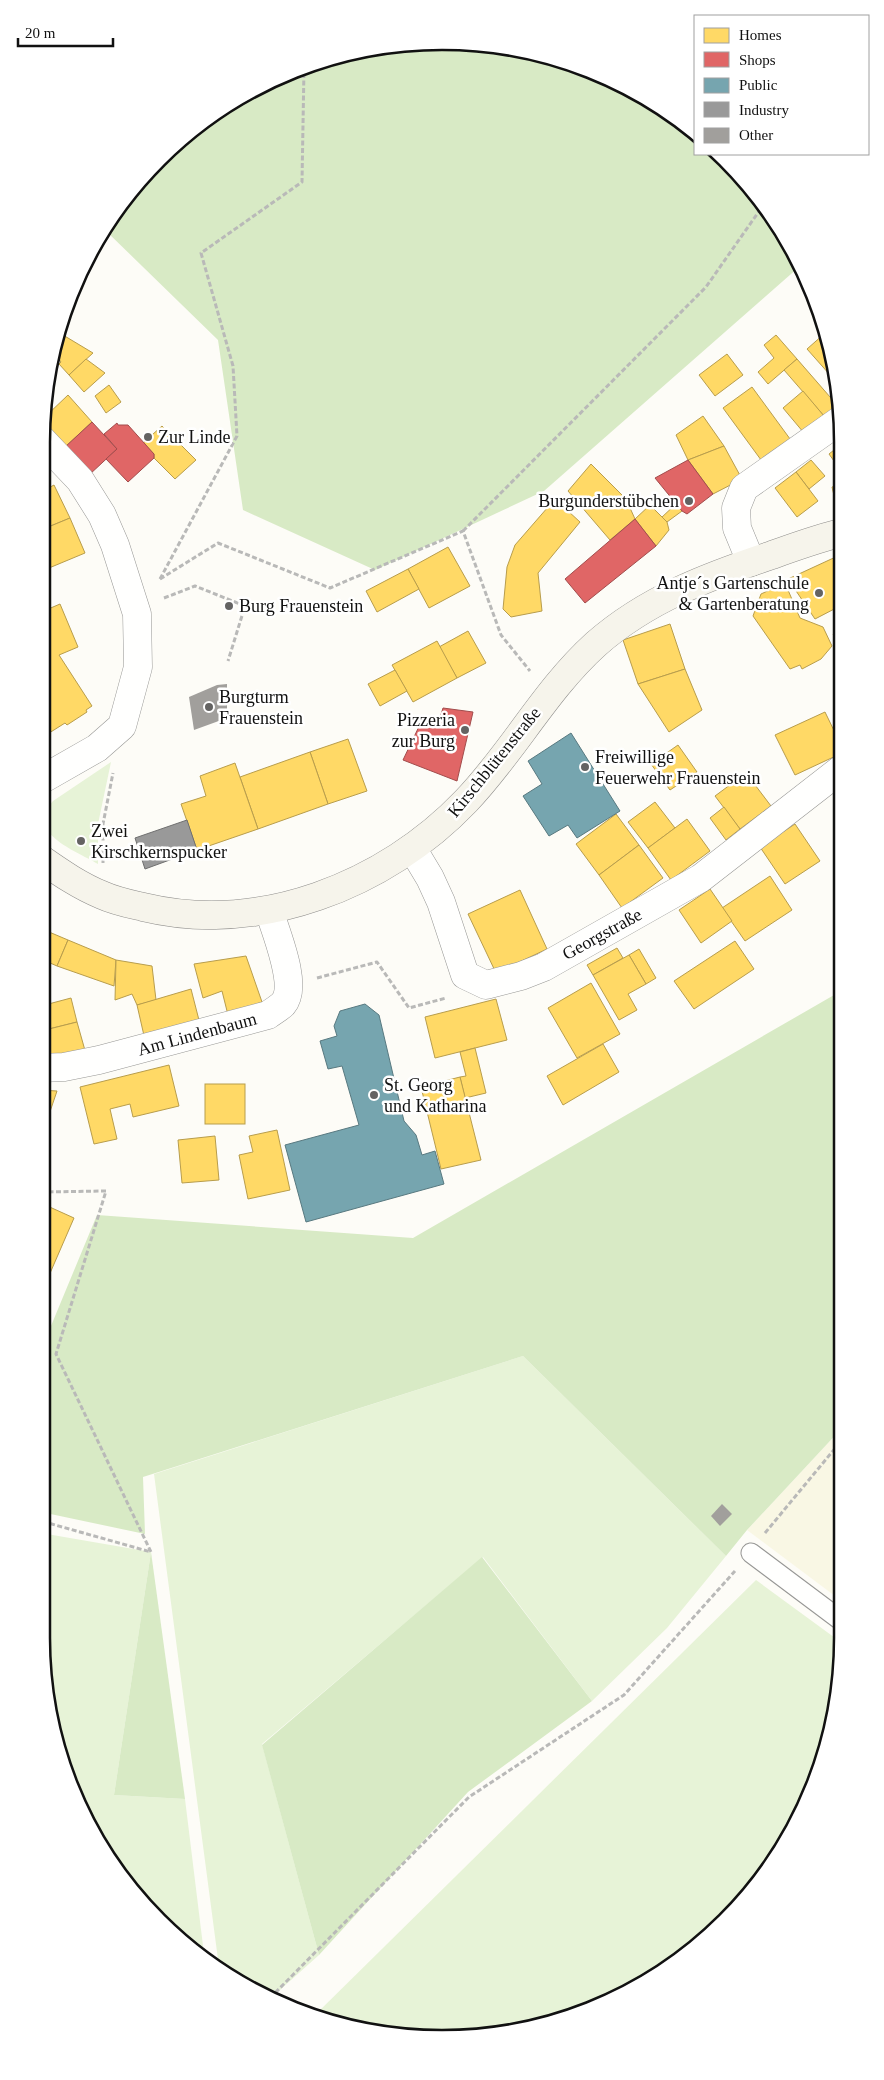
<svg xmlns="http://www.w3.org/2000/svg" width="884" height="2080" font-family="Georgia,serif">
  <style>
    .farmland { fill: #f9f7e4 }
    .green { fill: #e7f3d7 }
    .forest { fill: #d8eac5 }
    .homes { fill: #ffd966; stroke: #b89d4c }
    .shops { fill: #e06666; stroke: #a24c4c }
    .public { fill: #76a5af; stroke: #587980 }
    .industry { fill: #999; stroke: #707070 }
    .building { fill: #a19f9c }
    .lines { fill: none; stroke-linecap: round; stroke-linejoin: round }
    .lane-casing { stroke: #979795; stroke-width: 21 }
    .street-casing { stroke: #979795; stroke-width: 29 }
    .secondary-casing { stroke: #8e8d8b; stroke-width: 29 }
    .path { stroke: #b9b9b8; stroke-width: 3; stroke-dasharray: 5 2.5; stroke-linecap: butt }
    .lane { stroke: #fffffe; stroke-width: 19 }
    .street { stroke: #fffffe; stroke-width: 28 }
    .secondary { stroke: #f6f4eb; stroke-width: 28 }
    .poi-dot { fill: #646362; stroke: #fff; stroke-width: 2 }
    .labels { text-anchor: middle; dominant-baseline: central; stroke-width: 5; stroke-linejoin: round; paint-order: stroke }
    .poi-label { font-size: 18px; fill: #111; stroke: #fff; text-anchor: start }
    .street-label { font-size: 18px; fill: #111; stroke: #fff }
    .rim { fill: none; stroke: #111; stroke-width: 2.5 }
  </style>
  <rect width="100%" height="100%" fill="#fdfcf7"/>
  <!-- farmland -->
  <path class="farmland" d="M842 1428 843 1602 747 1530Z"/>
  <!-- green -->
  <g class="green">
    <path d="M111 762 98 824V864C75 850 24 833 53 801Z"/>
    <path d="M523 1356 726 1556 667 1628 592 1701 483 1557 262 1744 319 1955 271 1998 242 1985 219 1967 154 1474Z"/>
    <path d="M41 1533 151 1552 114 1795 185 1799 204 1954 141 1902 95 1838 63 1767 41 1638Z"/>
    <path d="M756 1580 842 1643 822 1767 760 1882 706 1939 643 1985 520 2031 389 2035 313 2017Z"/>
  </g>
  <!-- forest -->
  <g class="forest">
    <path d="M416 42 494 45 571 62 665 109 695 136V154H716L743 178 799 267 544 491 375 570 243 510 218 340 104 229 141 178 198 124 264 83 338 55Z"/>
    <path d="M841 991 842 1428 747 1530 726 1556 523 1356 143 1477 145 1534 41 1512V1336L46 1338 97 1215 413 1238Z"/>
    <path d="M151 1552 185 1799 114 1795Z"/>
    <path d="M482 1557 592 1701 468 1792 319 1955 262 1745Z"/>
  </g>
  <!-- homes -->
  <g class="homes">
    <path d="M824 334 838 384 807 349Z"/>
    <path d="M63 335 93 353 69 375 59 364 61 362 56 355 58 342Z"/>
    <path d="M776 335 797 359 768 384 758 372 774 358 764 345Z"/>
    <path d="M727 354 743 375 715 396 699 375Z"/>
    <path d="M86 359 105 373 84 392 69 375Z"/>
    <path d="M797 359 837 405 824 416 784 370Z"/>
    <path d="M109 385 121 402 106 413 95 396Z"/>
    <path d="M752 387 793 443 764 464 723 408Z"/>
    <path d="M803 391 824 416 804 433 783 408Z"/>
    <path d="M68 395 92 422 64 448 44 426 46 416Z"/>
    <path d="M703 416 724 446 688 460 676 435Z"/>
    <path d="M162 426 196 460 175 479 154 458V454L143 443Z"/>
    <path d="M724 446 742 479 713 494 688 460Z"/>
    <path d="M839 446V468L829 454Z"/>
    <path d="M811 460 825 476 809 489 796 472Z"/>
    <path d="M591 464 626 499 635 519 610 540 568 491Z"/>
    <path d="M796 472 818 501 797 517 775 488Z"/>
    <path d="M54 485 70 518 41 530V492Z"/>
    <path d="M840 485V511L838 512 832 487Z"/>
    <path d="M555 499 580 522 538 573 542 611 511 617 503 609 507 567 515 545Z"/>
    <path d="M677 503 682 511 667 522 661 518Z"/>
    <path d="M650 505 667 522 669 530 656 546 635 519Z"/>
    <path d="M70 518 85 553 49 568 41 553V530Z"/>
    <path d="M448 547 470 586 429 608 408 569Z"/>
    <path d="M840 555V606L815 619 788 579Z"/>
    <path d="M408 569 419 589 377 612 366 591Z"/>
    <path d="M785 583 800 618 823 627 832 646 821 659 802 669 800 665 790 669 753 616 761 594Z"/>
    <path d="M60 604 78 647 59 655 92 706 86 710 87 712 67 725 65 723 46 735 47 737 41 740V609L45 608 46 610Z"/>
    <path d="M670 624 685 669 638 684 623 640Z"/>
    <path d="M840 630V645L833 634Z"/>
    <path d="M468 631 486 663 457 678 439 647Z"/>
    <path d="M437 641 457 678 413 702 392 665Z"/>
    <path d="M685 669 702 710 669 732 638 684Z"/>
    <path d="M395 670 407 691 380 706 368 684Z"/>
    <path d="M825 712 840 743V754L795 775 775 735Z"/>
    <path d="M348 739 367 791 328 804 310 752Z"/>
    <path d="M678 745 697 772 670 790 651 764Z"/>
    <path d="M310 752 328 804 258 829 240 777Z"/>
    <path d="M235 763 258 829 197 850 181 804 206 796 200 776Z"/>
    <path d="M746 773 771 806 740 829 715 796Z"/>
    <path d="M655 802 675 828 648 848 628 822Z"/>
    <path d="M724 807 740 829 726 840 710 818Z"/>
    <path d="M616 814 639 845 599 875 576 844Z"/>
    <path d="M687 819 710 851 671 880 648 848Z"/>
    <path d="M795 824 820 861 785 884 760 847Z"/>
    <path d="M639 845 663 878 622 908 599 875Z"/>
    <path d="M770 876 792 910 745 941 722 908Z"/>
    <path d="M710 889 732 921 701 943 679 910Z"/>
    <path d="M520 890 547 949 496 973 468 914Z"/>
    <path d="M42 929 68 940 57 966 41 959Z"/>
    <path d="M68 940 116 960 114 986 57 966Z"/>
    <path d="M735 941 754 969 694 1009 674 981Z"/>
    <path d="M617 948 623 958 593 975 587 965Z"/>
    <path d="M639 949 656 978 646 984 629 955Z"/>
    <path d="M629 955 646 984 628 994 637 1010 619 1020 593 975Z"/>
    <path d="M246 956 262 1002 228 1015 222 991 203 998 194 964Z"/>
    <path d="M116 960 152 966 156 1000 137 1005 132 994 115 1000Z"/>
    <path d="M591 983 620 1034 577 1058 548 1008Z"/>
    <path d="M191 989 200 1024 145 1040 137 1005Z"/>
    <path d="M71 998 77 1022 41 1031V1006Z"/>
    <path d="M496 999 507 1040 435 1058 425 1017Z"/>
    <path d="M77 1022 86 1054H41V1031Z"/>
    <path d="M603 1044 619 1072 563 1105 547 1076Z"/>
    <path d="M475 1048 486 1093 465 1098 460 1077 466 1076 460 1052Z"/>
    <path d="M169 1065 179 1106 133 1117 130 1104 110 1109 117 1139 94 1144 80 1087Z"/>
    <path d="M460 1077 481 1160 441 1169 421 1087Z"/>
    <rect x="205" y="1084" width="40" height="40"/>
    <path d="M41 1090 57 1091 41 1138Z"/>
    <path d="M277 1130 290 1190 248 1199 239 1155 253 1152 249 1136Z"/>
    <path d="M215 1136 219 1180 182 1183 178 1140Z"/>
    <path d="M43 1204 74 1218 41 1294V1208Z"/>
  </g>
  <!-- shops -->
  <g class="shops">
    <path d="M92 422 117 449 89 475 64 448Z"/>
    <path d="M117 423 118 425H128L154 454V458L128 482 106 459 117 449 104 434Z"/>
    <path d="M688 460 713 494 687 514 682 511 655 478Z"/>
    <path d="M635 519 656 546 585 603 565 579Z"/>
    <path d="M443 708 473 712 457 781 403 760 424 716 440 718Z"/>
  </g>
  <!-- public -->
  <g class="public">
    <path d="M571 733 620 811 577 838 568 825 549 836 523 796 542 784 528 761Z"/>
    <path d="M365 1004 379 1015 404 1121 416 1135 422 1155 435 1151 444 1184 306 1222 285 1145 359 1125 342 1066 328 1069 320 1041 337 1036 334 1026 340 1011Z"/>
  </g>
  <!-- industry -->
  <path class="industry" d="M187 820 197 850 145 869 135 838Z"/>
  <!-- building -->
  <g class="building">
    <path d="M227 684V718L194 730 189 697 217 685Z"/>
    <path d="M722 1504 732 1514 720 1526 711 1516Z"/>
  </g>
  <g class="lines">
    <defs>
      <path id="lane" d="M751 1553 843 1622"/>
      <g id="street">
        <path d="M751 562 737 528 736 508 744 488 839 421"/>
        <path d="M41 780 97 748 122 726 138 667 137 614 115 545 102 515 80 480 42 440"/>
        <path d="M412 848 430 878 441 902 465 975 486 985 521 976 544 967 701 878 840 770"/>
        <path d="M41 1068 64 1067 99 1060 268 1015C272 1012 279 1008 283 1004 299 986 275 931 269 910"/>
      </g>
      <path id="secondary" d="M41 859C61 873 80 886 102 895 115 901 130 904 143 907 259 935 385 886 466 801 513 752 545 690 596 644 647 599 709 576 772 555 794 547 817 539 840 533"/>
    </defs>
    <!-- lane casing -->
    <use href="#lane" class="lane-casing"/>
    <!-- street casing -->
    <use href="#street" class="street-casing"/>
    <!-- secondary casing -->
    <use href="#secondary" class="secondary-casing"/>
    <!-- path -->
    <g class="path">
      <path d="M463 531 706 287 762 207"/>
      <path d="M160 579 237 436 233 366 201 253 302 182 304 68"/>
      <path d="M160 579 218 543 330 588 463 531 501 635 530 671"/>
      <path d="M164 598 195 586 245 606 228 661"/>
      <path d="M103 863V824L113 773"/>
      <path d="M317 978 377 962 409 1008 446 998"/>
      <path d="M41 1192 106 1191 56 1354 151 1552 41 1521"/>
      <path d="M765 1533 842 1440"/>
      <path d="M270 1998 469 1797 624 1695 735 1571"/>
    </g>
    <!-- lane -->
    <use href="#lane" class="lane"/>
    <!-- street -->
    <use href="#street" class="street"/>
    <!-- secondary -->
    <use href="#secondary" class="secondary"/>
  </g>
  <!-- markers -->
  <g class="poi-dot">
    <circle cx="148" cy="437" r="5"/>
    <circle cx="689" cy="501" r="5"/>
    <circle cx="819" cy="593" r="5"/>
    <circle cx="229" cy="606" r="5"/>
    <circle cx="209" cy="707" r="5"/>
    <circle cx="465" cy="730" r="5"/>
    <circle cx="585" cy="767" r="5"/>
    <circle cx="81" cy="841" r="5"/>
    <circle cx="374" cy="1095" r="5"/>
  </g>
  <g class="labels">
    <!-- poi labels -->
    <g class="poi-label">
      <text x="158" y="437">Zur Linde</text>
      <text x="679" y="501" text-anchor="end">Burgunderstübchen</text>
      <text x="809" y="583" text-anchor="end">Antje´s Gartenschule<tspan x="809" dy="21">&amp; Gartenberatung</tspan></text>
      <text x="239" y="606">Burg Frauenstein</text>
      <text x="219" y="697">Burgturm<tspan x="219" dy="21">Frauenstein</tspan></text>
      <text x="455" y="720" text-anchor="end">Pizzeria<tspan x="455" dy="21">zur Burg</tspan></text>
      <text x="595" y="757">Freiwillige<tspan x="595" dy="21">Feuerwehr Frauenstein</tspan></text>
      <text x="91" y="831">Zwei<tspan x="91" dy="21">Kirschkernspucker</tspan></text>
      <text x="384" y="1085">St. Georg<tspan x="384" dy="21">und Katharina</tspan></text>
    </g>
    <!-- street labels -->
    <g class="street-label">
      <text transform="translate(494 762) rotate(-51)">Kirschblütenstraße</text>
      <text transform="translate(602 934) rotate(-29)">Georgstraße</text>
      <text transform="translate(197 1034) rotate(-15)">Am Lindenbaum</text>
    </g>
  </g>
  <!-- crop -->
  <path d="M0 0H884V2080H0ZM442 50H442A392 392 0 0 1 834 442V1638A392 392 0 0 1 442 2030H442A392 392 0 0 1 50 1638V442A392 392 0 0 1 442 50Z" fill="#fff" fill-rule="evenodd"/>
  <path class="rim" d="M442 50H442A392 392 0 0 1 834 442V1638A392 392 0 0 1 442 2030H442A392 392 0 0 1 50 1638V442A392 392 0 0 1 442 50Z"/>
  <!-- legend -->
  <rect x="694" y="15" width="175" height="140" fill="#ffffff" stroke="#a0a0a0"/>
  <rect x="704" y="28" width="25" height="15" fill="#ffd966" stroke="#a0a0a0"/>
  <text x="739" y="40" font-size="15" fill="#111111">Homes</text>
  <rect x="704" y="52" width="25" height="15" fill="#e06666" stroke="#a0a0a0"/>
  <text x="739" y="65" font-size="15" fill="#111111">Shops</text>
  <rect x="704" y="78" width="25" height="15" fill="#76a5af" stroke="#a0a0a0"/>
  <text x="739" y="90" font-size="15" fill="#111111">Public</text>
  <rect x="704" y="102" width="25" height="15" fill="#999999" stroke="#a0a0a0"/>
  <text x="739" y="115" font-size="15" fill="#111111">Industry</text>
  <rect x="704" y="128" width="25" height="15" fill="#a19f9c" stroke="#a0a0a0"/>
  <text x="739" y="140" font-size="15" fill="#111111">Other</text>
  <!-- scale -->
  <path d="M18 38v8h95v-8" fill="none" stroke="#111111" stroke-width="2.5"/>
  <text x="25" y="38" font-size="15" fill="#111111" stroke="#ffffff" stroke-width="4" paint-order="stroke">20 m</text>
</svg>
